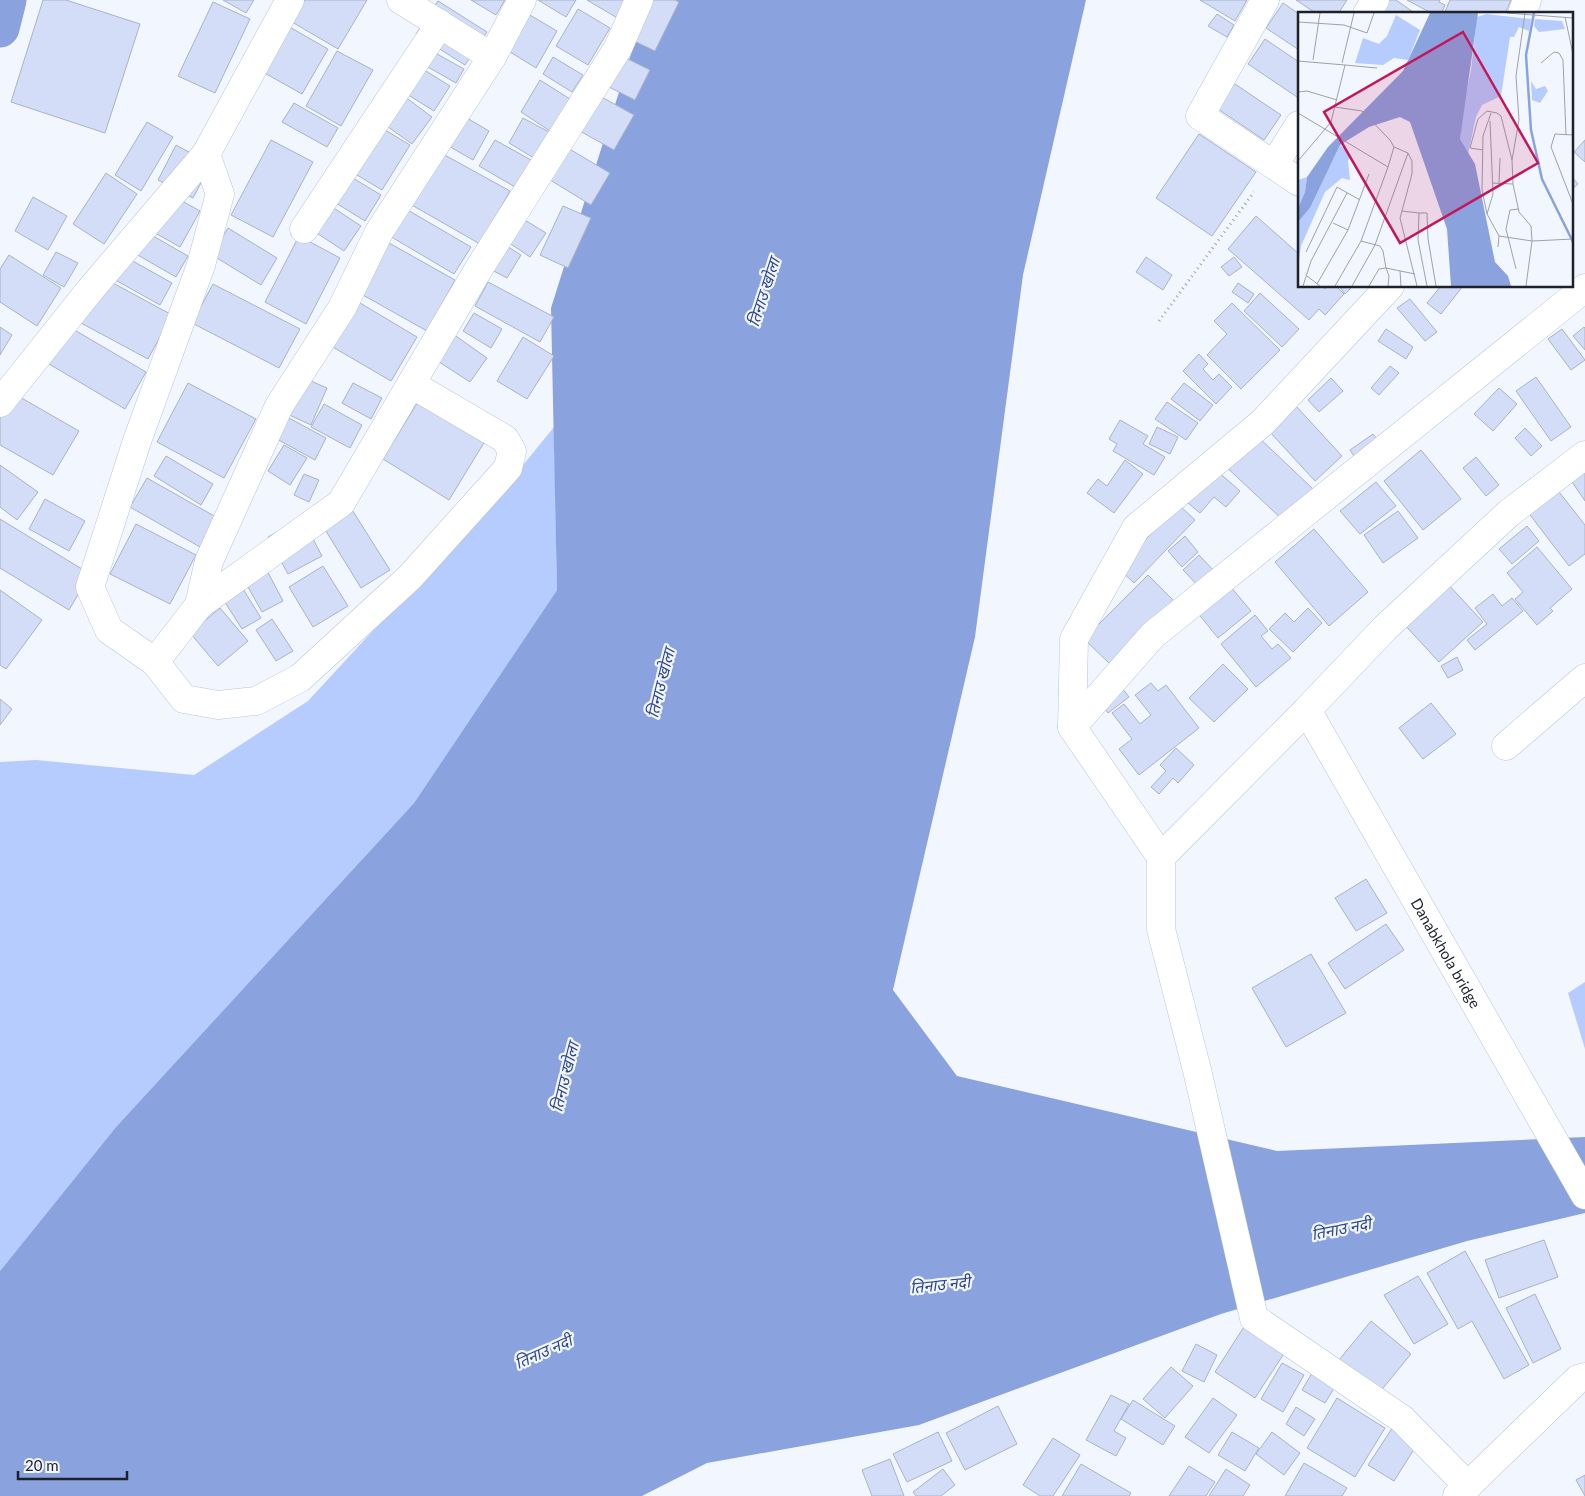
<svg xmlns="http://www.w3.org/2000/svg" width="1585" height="1496" font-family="Lato,'Noto Sans Devanagari',sans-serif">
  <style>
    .green { fill: #b6cbfe }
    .water { fill: #8aa2de }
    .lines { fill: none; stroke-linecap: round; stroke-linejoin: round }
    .canal { stroke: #8aa2de; stroke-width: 39 }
    .building { fill: #d3ddf7; stroke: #a8b2c8 }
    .minor-casing { stroke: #bac4da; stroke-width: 29 }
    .secondary-casing { stroke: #bac4da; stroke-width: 29 }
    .path { stroke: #9fa3ac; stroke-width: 3; stroke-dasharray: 1 4; stroke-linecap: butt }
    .minor { stroke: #fff; stroke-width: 28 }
    .secondary { stroke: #fff; stroke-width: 28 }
    .labels { text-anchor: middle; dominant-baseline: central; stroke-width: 4.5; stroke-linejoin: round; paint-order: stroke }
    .street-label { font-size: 15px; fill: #1d2129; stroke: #f2f6ff }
    .water-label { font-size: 16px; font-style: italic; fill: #2f468e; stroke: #f2f6ff }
    .inset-river { fill: none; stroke: #8aa2de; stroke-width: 2.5 }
    .inset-road { fill: none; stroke: #9da1a9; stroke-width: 1 }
    .view { fill: #c2185b; fill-opacity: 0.15; stroke: #c2185b; stroke-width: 2.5 }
    .inset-edge { fill: none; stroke: #1d2129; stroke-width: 2.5 }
  </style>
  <rect width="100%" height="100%" fill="#f2f6ff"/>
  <!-- green -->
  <g class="green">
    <path d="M554 427 557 590 414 803 116 1127 0 1271V762L36 760 194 775 308 701 502 491Z"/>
    <path d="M1585 982V1049L1568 993Z"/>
  </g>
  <!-- water -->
  <path class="water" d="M648 0H1086L1023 275 975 637 893 990 957 1076 1277 1151 1585 1137V1213L1467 1241 1221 1314 919 1425 707 1463 642 1496H0V1271L116 1127 414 803 557 590 551 308Z"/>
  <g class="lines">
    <!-- canal -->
    <path class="canal" d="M0 28 7 0"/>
  </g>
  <!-- building -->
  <g class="building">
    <path d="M43 0H66L140 24 105 133 11 102Z"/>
    <path d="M223 0H254L246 13Z"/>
    <path d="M305 0H367L338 49 292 22Z"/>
    <path d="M471 0H505L496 15Z"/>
    <path d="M538 0H576L566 17Z"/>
    <path d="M587 0H630L619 19Z"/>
    <path d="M651 0H675L679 2 655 51 632 40Z"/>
    <path d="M1200 0H1247L1235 21Z"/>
    <path d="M1296 0H1347L1338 14H1317Z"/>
    <path d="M1388 0H1396L1416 14H1379Z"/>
    <path d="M1407 0H1440L1439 2 1445 5 1441 14H1433Z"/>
    <path d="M1450 0H1511L1505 14H1444Z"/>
    <path d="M438 1 487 32 465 65 416 34Z"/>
    <path d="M213 2 250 19 215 93 178 76Z"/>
    <path d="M1283 3 1299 14V50L1266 28Z"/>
    <path d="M578 9 610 28 588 65 556 46Z"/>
    <path d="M523 11 557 31 536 68 502 47Z"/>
    <path d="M1217 14 1234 25 1227 37 1208 26Z"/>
    <path d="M286 25 328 49 302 94 261 71Z"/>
    <path d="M1265 39 1299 62V94L1297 97 1248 64Z"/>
    <path d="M419 44 464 69 456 83 412 58Z"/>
    <path d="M337 51 373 70 341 126 306 106Z"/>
    <path d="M622 56 650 70 635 100 607 86Z"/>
    <path d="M553 57 583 75 572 92 543 74Z"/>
    <path d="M413 63 450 86 434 111 397 88Z"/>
    <path d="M540 80 570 99 550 131 521 112Z"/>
    <path d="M1232 82 1281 115 1264 140 1215 107Z"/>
    <path d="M397 91 432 117 412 144 377 119Z"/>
    <path d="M598 95 634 115 614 150 578 130Z"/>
    <path d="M294 103 338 128 327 147 282 122Z"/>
    <path d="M455 111 489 131 473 160 438 140Z"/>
    <path d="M523 118 549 132 534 158 509 143Z"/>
    <path d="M147 122 173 137 141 191 115 175Z"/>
    <path d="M375 124 410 145 382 190 347 169Z"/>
    <path d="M1199 134 1256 172 1212 236 1156 198Z"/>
    <path d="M271 140 313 162 273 237 231 215Z"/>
    <path d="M495 140 531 160 515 187 479 166Z"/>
    <path d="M1585 140V162L1574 152Z"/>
    <path d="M176 145 211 164 193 198 158 180Z"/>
    <path d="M566 147 610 173 591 205 547 178Z"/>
    <path d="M432 148 510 191 480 244 403 200Z"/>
    <path d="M333 166 381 195 365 221 318 192Z"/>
    <path d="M106 173 137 194 104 244 73 224Z"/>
    <path d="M1571 176 1578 184 1571 190Z"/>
    <path d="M159 188 200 211 180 247 139 224Z"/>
    <path d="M33 197 67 216 48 250 15 231Z"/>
    <path d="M317 197 361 226 344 251 300 222Z"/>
    <path d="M394 202 471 247 454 274 378 229Z"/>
    <path d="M563 206 591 218 568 268 540 255Z"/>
    <path d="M1256 216 1299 254V286H1322L1325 289 1327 286H1336L1344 294 1325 315 1319 309 1309 320 1228 249Z"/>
    <path d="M520 217 546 233 530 257 505 240Z"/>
    <path d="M134 225 188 256 176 277 122 246Z"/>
    <path d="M228 228 277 258 261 285 212 255Z"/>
    <path d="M299 236 340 258 306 324 265 302Z"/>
    <path d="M382 239 455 280 427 331 354 290Z"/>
    <path d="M505 245 521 255 507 278 490 269Z"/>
    <path d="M56 252 78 263 64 287 43 275Z"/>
    <path d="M9 255 61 288 37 326 0 302V269Z"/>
    <path d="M122 255 172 283 160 305 110 277Z"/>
    <path d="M1146 257 1172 275 1163 290 1136 272Z"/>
    <path d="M1234 257 1242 267 1229 276 1221 267Z"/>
    <path d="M91 271 172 315 148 359 66 315Z"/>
    <path d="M488 282 554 317 540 342 475 306Z"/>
    <path d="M1238 283 1254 294 1248 303 1232 292Z"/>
    <path d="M213 284 300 329 279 368 192 323Z"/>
    <path d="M1339 286H1353L1345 294Z"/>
    <path d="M1441 286H1463L1441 314 1427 303Z"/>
    <path d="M1260 293 1299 329 1282 347 1244 311Z"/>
    <path d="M345 294 417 337 391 381 319 339Z"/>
    <path d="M1410 299 1437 332 1425 341 1397 308Z"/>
    <path d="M1232 303 1280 350 1241 389 1207 355 1227 334 1214 321Z"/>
    <path d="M474 313 502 329 491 348 463 331Z"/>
    <path d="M66 325 146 372 125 409 44 361Z"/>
    <path d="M0 327 12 335 0 355Z"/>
    <path d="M1584 327 1585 328V350L1573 336Z"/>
    <path d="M1386 329 1413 347 1406 359 1378 341Z"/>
    <path d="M1562 329 1585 360 1571 370 1548 339Z"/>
    <path d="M453 334 487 358 470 382 436 360Z"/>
    <path d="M523 337 554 356 527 399 497 381Z"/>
    <path d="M1199 354 1208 364 1203 369 1213 380 1219 374 1232 387 1216 404 1183 371Z"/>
    <path d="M1390 366 1399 373 1379 395 1371 388Z"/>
    <path d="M288 371 327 388 311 425 272 407Z"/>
    <path d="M1536 377 1571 427 1551 441 1516 391Z"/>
    <path d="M1331 378 1343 391 1319 412 1308 400Z"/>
    <path d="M430 382 496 423 449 500 383 459Z"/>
    <path d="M188 383 256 419 224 478 157 442Z"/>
    <path d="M353 383 382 398 371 419 342 403Z"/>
    <path d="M1184 383 1213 405 1200 421 1171 399Z"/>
    <path d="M1499 388 1517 404 1493 431 1474 414Z"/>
    <path d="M11 392 79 431 53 475 0 445V410Z"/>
    <path d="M1167 402 1198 423 1186 440 1155 419Z"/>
    <path d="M324 404 362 425 350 448 311 427Z"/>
    <path d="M1295 405 1342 456 1315 481 1268 430Z"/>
    <path d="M276 411 326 438 315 460 264 432Z"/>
    <path d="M1120 420 1148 436 1143 444 1165 457 1154 475 1113 451 1117 444 1109 439Z"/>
    <path d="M1157 427 1178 437 1170 454 1149 444Z"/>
    <path d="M1525 428 1542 446 1531 456 1515 438Z"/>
    <path d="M1253 432 1314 490 1285 522 1223 464Z"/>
    <path d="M1373 434 1382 446 1358 462 1350 450Z"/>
    <path d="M284 445 307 458 290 485 268 471Z"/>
    <path d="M1421 450 1461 499 1423 530 1384 481Z"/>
    <path d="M166 456 213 484 201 505 154 476Z"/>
    <path d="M1476 457 1499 485 1486 496 1463 468Z"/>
    <path d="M1125 460 1143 474 1114 513 1087 493 1098 479 1107 486Z"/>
    <path d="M0 465 38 492 17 520 0 507Z"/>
    <path d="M1585 465V501L1568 476Z"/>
    <path d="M1216 470 1240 491 1226 507 1214 497 1200 513 1188 503Z"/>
    <path d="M304 474 319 480 309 502 294 495Z"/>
    <path d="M147 478 216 517 200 547 130 507Z"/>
    <path d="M1376 482 1396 506 1360 534 1340 511Z"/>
    <path d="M1556 488 1585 525V554L1569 566 1527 511Z"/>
    <path d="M45 499 85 521 69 551 29 529Z"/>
    <path d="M349 505 390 570 361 588 321 523Z"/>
    <path d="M1179 505 1195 520 1134 583 1118 568Z"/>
    <path d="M1398 511 1418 538 1383 563 1364 535Z"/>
    <path d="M302 518 322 556 288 574 268 537Z"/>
    <path d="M0 519 90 574 69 610 0 568Z"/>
    <path d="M136 524 196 555 170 604 110 574Z"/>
    <path d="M1527 526 1539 541 1512 564 1499 549Z"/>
    <path d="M1314 529 1368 592 1329 626 1275 562Z"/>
    <path d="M1185 536 1198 552 1182 567 1168 551Z"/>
    <path d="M1537 547 1572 589 1550 608 1553 611 1537 625 1515 599 1523 592 1507 573Z"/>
    <path d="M1199 555 1217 574 1202 590 1183 570Z"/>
    <path d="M261 559 283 601 262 612 239 571Z"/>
    <path d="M323 566 348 606 313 627 289 587Z"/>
    <path d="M1148 575 1174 601 1110 664 1084 639Z"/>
    <path d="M1446 582 1483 622 1439 662 1402 622Z"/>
    <path d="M240 584 261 618 242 629 221 596Z"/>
    <path d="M1230 586 1251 611 1218 638 1197 612Z"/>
    <path d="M0 590 42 620 6 669 0 665Z"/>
    <path d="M1493 594 1502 606 1512 598 1523 611 1475 650 1467 640 1487 624 1475 608Z"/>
    <path d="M220 608 248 641 218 666 190 633Z"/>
    <path d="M1308 608 1322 623 1293 652 1269 629 1285 613 1294 622Z"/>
    <path d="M1255 615 1268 631 1261 636 1272 649 1278 644 1291 658 1256 687 1221 644Z"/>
    <path d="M272 619 293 651 276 661 256 630Z"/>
    <path d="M1457 657 1463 670 1448 678 1441 666Z"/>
    <path d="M1223 664 1248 689 1214 722 1189 698Z"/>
    <path d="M1151 683 1158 691 1166 685 1199 728 1139 775 1119 749 1132 739 1112 713 1124 704 1140 724 1151 715 1135 695Z"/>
    <path d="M1120 685 1129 697 1108 713 1099 701Z"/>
    <path d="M0 699 12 709 0 725Z"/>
    <path d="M1431 703 1456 734 1423 759 1399 728Z"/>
    <path d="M1176 748 1194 765 1178 783 1173 778 1159 794 1151 787 1166 771 1160 765Z"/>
    <path d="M1366 879 1387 913 1356 931 1335 898Z"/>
    <path d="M1386 924 1404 950 1345 989 1328 963Z"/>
    <path d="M1311 954 1346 1013 1286 1047 1252 988Z"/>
    <path d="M1544 1240 1558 1277 1499 1298 1485 1260Z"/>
    <path d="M1465 1251 1529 1365 1504 1379 1472 1321 1458 1329 1427 1273Z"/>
    <path d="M1418 1276 1448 1324 1414 1344 1384 1295Z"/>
    <path d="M1535 1294 1561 1349 1533 1363 1506 1308Z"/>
    <path d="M1249 1319 1289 1346 1255 1398 1215 1372Z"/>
    <path d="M1371 1321 1411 1354 1379 1393 1339 1360Z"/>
    <path d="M1196 1344 1217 1355 1204 1382 1182 1371Z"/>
    <path d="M1282 1363 1304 1375 1283 1412 1261 1399Z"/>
    <path d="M1171 1367 1193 1386 1165 1418 1143 1399Z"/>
    <path d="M1315 1368 1338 1382 1325 1403 1302 1390Z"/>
    <path d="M1111 1395 1129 1404 1114 1431 1126 1438 1116 1456 1086 1440Z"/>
    <path d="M1213 1398 1237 1415 1209 1453 1185 1437Z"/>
    <path d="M1337 1398 1385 1428 1355 1477 1307 1448Z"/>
    <path d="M1133 1400 1175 1426 1163 1445 1121 1419Z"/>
    <path d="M998 1406 1017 1444 965 1470 946 1433Z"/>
    <path d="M1296 1407 1315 1419 1304 1436 1286 1424Z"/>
    <path d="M1393 1427 1418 1443 1394 1481 1368 1465Z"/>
    <path d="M938 1432 952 1461 907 1482 893 1454Z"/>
    <path d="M1232 1432 1259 1448 1245 1471 1218 1455Z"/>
    <path d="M1272 1432 1300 1453 1284 1475 1256 1454Z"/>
    <path d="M1053 1438 1080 1455 1053 1496H1040L1023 1485Z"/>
    <path d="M890 1459 904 1496H872L862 1470Z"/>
    <path d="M1304 1463 1347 1488 1342 1496H1285Z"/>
    <path d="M1081 1464 1131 1493 1129 1496H1062Z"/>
    <path d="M1189 1466 1215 1482 1206 1496H1169Z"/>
    <path d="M943 1469 955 1485 941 1496H916L913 1492Z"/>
    <path d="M1226 1469 1250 1485 1243 1496H1209Z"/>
    <path d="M1585 1475V1496L1576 1480Z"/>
  </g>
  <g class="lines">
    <defs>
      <g id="minor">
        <path d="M401 0 492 57"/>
        <path d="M1265 0 1200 116 1274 165"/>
        <path d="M1367 14 1375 0"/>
        <path d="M1522 14 1527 0"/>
        <path d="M1299 125 1274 165 1299 182"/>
        <path d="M206 154 220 194 201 265 137 441 90 587 109 630 155 662 184 699 218 705 256 701 300 678 410 577 508 468 512 451 505 439 411 384"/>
        <path d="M304 229 440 24"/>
        <path d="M0 403 90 290 206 154 290 0"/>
        <path d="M199 605 209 561 279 406 342 308 379 232 492 57 522 0"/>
        <path d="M155 662 199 605 341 503 478 270 618 48 639 0"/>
        <path d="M1307 710 1161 857V929L1197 1070 1254 1318 1402 1419 1468 1486"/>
        <path d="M1072 727 1153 635 1585 288"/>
        <path d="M1506 746 1585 678"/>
        <path d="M1161 857 1072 727 1074 639 1136 528 1263 422 1390 286"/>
        <path d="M1457 1496 1578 1379 1585 1377"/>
      </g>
      <g id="secondary">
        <path id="s1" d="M1585 455 1509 513 1385 628 1307 710 1585 1195"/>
      </g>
    </defs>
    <!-- minor casing -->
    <use href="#minor" class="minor-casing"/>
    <!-- secondary casing -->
    <use href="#secondary" class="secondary-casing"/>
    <!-- path -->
    <path class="path" d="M1159 321 1254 192"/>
    <!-- minor -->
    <use href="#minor" class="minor"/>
    <!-- secondary -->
    <use href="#secondary" class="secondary"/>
  </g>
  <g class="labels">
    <!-- street labels -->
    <g class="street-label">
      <text stroke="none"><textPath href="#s1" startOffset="658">Danabkhola bridge</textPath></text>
    </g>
    <!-- water labels -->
    <g class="water-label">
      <text transform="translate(763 292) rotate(-72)">तिनाउ खोला</text>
      <text transform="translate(660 683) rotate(-76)">तिनाउ खोला</text>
      <text transform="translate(564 1077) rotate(-76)">तिनाउ खोला</text>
      <text transform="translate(1341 1228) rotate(-11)">तिनाउ नदी</text>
      <text transform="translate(940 1284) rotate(-6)">तिनाउ नदी</text>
      <text transform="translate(543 1351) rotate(-24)">तिनाउ नदी</text>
    </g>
  </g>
  <!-- overview -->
  <g transform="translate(1298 12)">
    <rect width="275" height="275" fill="#f2f6ff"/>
    <path d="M188 2 233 7 231 19 221 15 216 25H212L203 84 184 93 178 105 170 142 162 127 164 102 173 58 179 5ZM98 3 122 18 110 48 96 46 85 53 57 51 65 26 81 32 89 24ZM237 7 264 9 267 17 241 20 236 14ZM233 69 238 77 247 74 250 79 242 91 234 88ZM42 133 53 143 50 149 52 168 44 166 27 180 3 234 0 255V210L12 196ZM9 165 7 180 0 196V168Z" fill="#b6cbfe"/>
    <path d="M132 1H180L162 127 177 152 197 250 210 264 213 274H153L149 217 112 110 102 105 71 115 42 133 12 196 0 210V196L7 180 9 165 30 135 105 59Z" fill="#8aa2de"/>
    <path class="inset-river" d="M236 1 228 43 233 118 244 167 275 230"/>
    <path class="inset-road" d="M209 1 275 6M267 5 275 42M0 10 46 13 69 21 76 1M15 48 22 1M0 49 47 53 33 110 0 149M44 51 56 1M243 51 256 40 261 41 265 48 268 123M47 53 79 56M0 80 9 79 39 88M37 95 64 99 92 128 96 135 90 155M0 101 90 155 63 229 37 274M193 101 185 124 184 178 189 202 201 224M275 123 257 122 253 135 275 192M96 135 110 141 114 149V162L102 206 119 274M185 138 172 136 180 107 189 99 199 101 203 104 214 148M194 171 215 172M201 171 202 146M104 199 121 201 120 228 129 274M121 201H129L130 227 138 274M189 202 195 182 192 109M35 211 50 218M63 229 82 234 85 239 88 256 81 257 71 274M200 235 201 224 234 229 233 214 221 200 215 172 214 148 221 108 218 64 227 1M8 240 39 175 62 188M88 256 117 262M88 256 91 264 90 274M218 257 208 217 212 198 221 197M102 259 103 274M9 264 22 274M19 272 50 218 71 162M5 274 13 249 49 181M54 274 77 233 110 141M228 274 234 229 275 227"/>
    <path class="view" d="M165 20 240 151 102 231 26 100Z"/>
    <rect width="275" height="275" class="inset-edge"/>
  </g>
  <!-- scale -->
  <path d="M18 1471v8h109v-8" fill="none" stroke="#1d2129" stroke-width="2.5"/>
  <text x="25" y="1471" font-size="15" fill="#1d2129" stroke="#f2f6ff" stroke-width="4" paint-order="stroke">20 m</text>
</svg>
